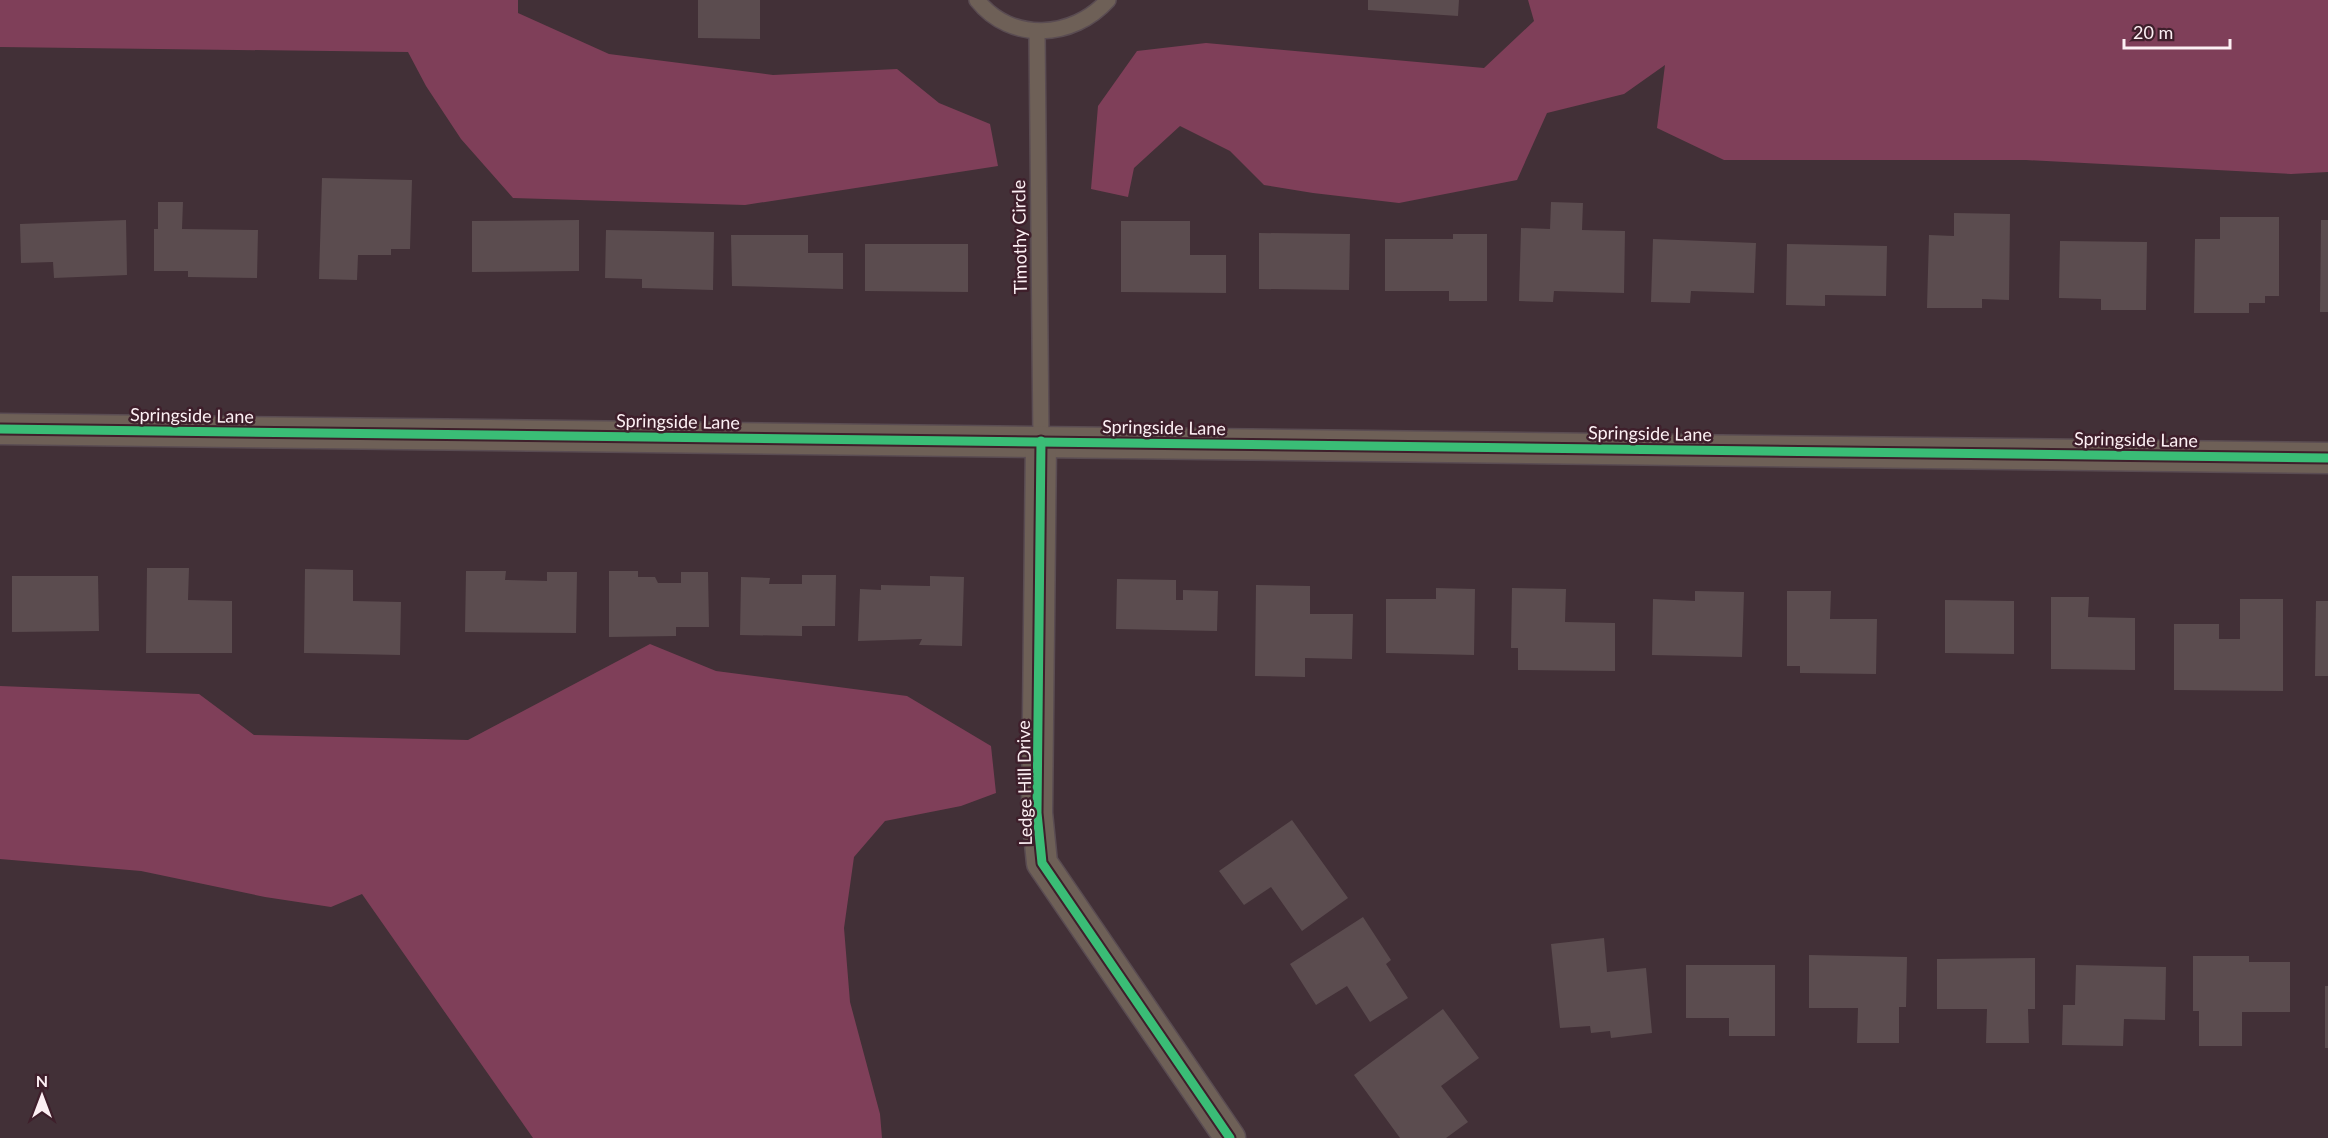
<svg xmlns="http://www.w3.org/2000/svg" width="2328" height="1138" font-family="Lato,sans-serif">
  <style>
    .forest { fill: #7f3f59 }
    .building { fill: #5b4c4f }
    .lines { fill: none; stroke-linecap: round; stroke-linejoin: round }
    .service-casing { stroke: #5a4c52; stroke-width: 18 }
    .minor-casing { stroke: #5a4c52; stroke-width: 33 }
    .service { stroke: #6e6057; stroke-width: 15 }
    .minor { stroke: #6e6057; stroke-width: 30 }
    .cycleway-casing { stroke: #3e1f2b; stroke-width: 13 }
    .cycleway { stroke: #3abd76; stroke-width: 9 }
    .labels { text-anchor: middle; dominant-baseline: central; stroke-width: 5; stroke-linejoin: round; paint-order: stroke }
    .street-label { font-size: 18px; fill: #fceff3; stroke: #3e1f2b }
  </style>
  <rect width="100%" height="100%" fill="#423037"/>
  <!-- forest -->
  <g class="forest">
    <path d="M0 0H518V13L609 54 773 75 897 69 939 103 990 124 998 166 745 205 513 198 461 139 426 86 408 52 0 47Z"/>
    <path d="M1528 0H2328V172L2291 174 2026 160H1724L1657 128 1665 65 1624 94 1547 113 1517 180 1399 203 1313 193 1264 185 1230 151 1180 126 1134 168 1128 197 1091 189 1098 106 1137 51 1206 43 1484 68 1534 21Z"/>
    <path d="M650 644 716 671 907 696 991 746 996 793 961 806 885 821 854 857 844 928 850 1002 880 1114 882 1138H533L362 894 331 907 265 897 141 871 0 859V686L199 694 254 735 468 740Z"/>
  </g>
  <!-- building -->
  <g class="building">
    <path d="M698 0H760V39L698 38Z"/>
    <path d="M1368 0H1459L1458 16 1368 10Z"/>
    <path d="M322 178 412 180 410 249H391V255H358L357 280 319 279Z"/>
    <path d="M158 202H183L182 229 258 230 257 278 188 277V271H154V229H158Z"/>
    <path d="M1551 202 1583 203 1582 230 1625 231 1624 293 1554 291 1553 302 1519 301 1521 228 1550 229Z"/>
    <path d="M1954 213 2010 214 2009 300 1982 299V308H1927L1929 235 1954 236Z"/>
    <path d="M2220 217H2279V296H2265V303H2249V313H2194L2195 239H2220Z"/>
    <path d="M126 220 127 275 54 278 53 262 21 263 20 224Z"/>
    <path d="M579 220V271L472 272V221Z"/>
    <path d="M2321 220H2328V312H2320Z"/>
    <path d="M1121 221H1190V255H1226V293L1121 292Z"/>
    <path d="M606 230 714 232 713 290 642 288V279L605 278Z"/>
    <path d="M1259 233 1350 234 1349 290 1259 289Z"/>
    <path d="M1453 234H1487V301H1449V291H1385V239H1453Z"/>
    <path d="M731 235H808V253H843V289L732 286Z"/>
    <path d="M1653 239 1756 243 1754 293 1691 291 1690 303 1651 302Z"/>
    <path d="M2060 241 2147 242 2146 310H2101V299L2059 298Z"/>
    <path d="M865 244H968V292L865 291Z"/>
    <path d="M1787 244 1887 246 1886 296 1825 295V306L1786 305Z"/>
    <path d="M147 568H189L188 600 232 601V653H146Z"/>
    <path d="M305 569 353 570V601L401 602 400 655 304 653Z"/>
    <path d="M466 571H506L505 580 547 581V572H577L576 633 465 632Z"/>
    <path d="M609 571H638V577H655L658 583H681V572H708L709 627H676V636L609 637Z"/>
    <path d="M802 575H836L835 626H802V636L740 635 741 577 770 578 769 584H802Z"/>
    <path d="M12 576H98L99 631 12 632Z"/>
    <path d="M930 576 964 577 962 646 919 645 922 639 858 641 860 589 881 590V585L930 586Z"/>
    <path d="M1117 579 1176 580V600H1183V590L1218 591 1217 631 1116 629Z"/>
    <path d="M1256 585 1310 586V614H1353L1352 659 1305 658V677L1255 676Z"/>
    <path d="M1436 588 1475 589 1474 655 1386 653V599H1436Z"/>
    <path d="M1512 588 1566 589 1565 622 1615 623V671L1518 670V648H1511Z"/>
    <path d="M1695 591 1744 592 1742 657 1652 655 1653 599 1695 601Z"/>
    <path d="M1787 591H1831L1830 619H1877L1876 674 1800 673V666H1787Z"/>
    <path d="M2051 597H2089L2088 617 2135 618V670L2051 669Z"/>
    <path d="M2240 599H2283V691L2174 690V624H2219V639H2240Z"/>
    <path d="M1945 600 2014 601V654L1945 653Z"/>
    <path d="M2316 601H2328V676H2315Z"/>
    <path d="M1292 820 1348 898 1302 931 1271 887 1244 905 1219 871Z"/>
    <path d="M1363 917 1391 960 1386 964 1408 998 1370 1022 1347 986 1316 1005 1290 964Z"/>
    <path d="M1604 938 1607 972 1646 968 1652 1033 1611 1038 1610 1031 1591 1033 1590 1026 1560 1028 1551 944Z"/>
    <path d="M1809 955 1907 957 1906 1007H1899V1043H1857L1858 1008H1809Z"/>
    <path d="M2193 956H2249V962H2290V1012H2242V1046H2199V1011H2193Z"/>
    <path d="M2035 958V1009H2028L2029 1043H1986L1987 1009H1937V959Z"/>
    <path d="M1686 965H1775V1036H1729V1018H1686Z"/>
    <path d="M2076 965 2166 967 2165 1020 2124 1019 2123 1046 2062 1045 2063 1005H2075Z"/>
    <rect x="2325" y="986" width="3" height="62"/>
    <path d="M1443 1009 1479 1058 1441 1086 1468 1122 1446 1138H1400L1354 1075Z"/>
  </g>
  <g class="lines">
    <defs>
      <g id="service">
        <path d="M977 0C1011 43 1073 39 1108 0"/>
        <path d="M1037 32 1041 441"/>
      </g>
      <g id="minor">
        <path d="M0 429 2328 458"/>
        <path d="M1041 441 1037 813 1042 863 1230 1138"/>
      </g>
    </defs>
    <!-- service casing -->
    <use href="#service" class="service-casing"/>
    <!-- minor casing -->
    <use href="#minor" class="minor-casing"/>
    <!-- service -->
    <use href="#service" class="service"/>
    <!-- minor -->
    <use href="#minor" class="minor"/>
    <defs>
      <g id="cycleway">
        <path d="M0 429 2328 458"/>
        <path d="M1041 441 1037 813 1042 863 1230 1138"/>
      </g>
    </defs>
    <!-- cycleway casing -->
    <use href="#cycleway" class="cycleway-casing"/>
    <!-- cycleway -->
    <use href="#cycleway" class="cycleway"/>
  </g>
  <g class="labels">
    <!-- street labels -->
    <g class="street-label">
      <text transform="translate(1019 237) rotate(-91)">Timothy Circle</text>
      <text transform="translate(192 415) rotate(1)">Springside Lane</text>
      <text transform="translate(678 421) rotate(1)">Springside Lane</text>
      <text transform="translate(1164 427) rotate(1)">Springside Lane</text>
      <text transform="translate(1650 433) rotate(1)">Springside Lane</text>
      <text transform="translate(2136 439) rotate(1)">Springside Lane</text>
      <text transform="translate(1024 783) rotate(-91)">Ledge Hill Drive</text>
    </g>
  </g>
  <!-- north arrow -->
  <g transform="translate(42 1096)" stroke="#3e1f2b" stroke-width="4.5" paint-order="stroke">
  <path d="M0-4.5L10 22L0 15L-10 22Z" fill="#fceff3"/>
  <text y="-9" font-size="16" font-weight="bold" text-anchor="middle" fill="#fceff3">N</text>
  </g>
  <!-- scale -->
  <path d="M2124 39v9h106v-9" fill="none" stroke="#fceff3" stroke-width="3"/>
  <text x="2133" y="39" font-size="18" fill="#fceff3" stroke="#3e1f2b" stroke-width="4.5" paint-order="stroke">20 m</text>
</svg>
